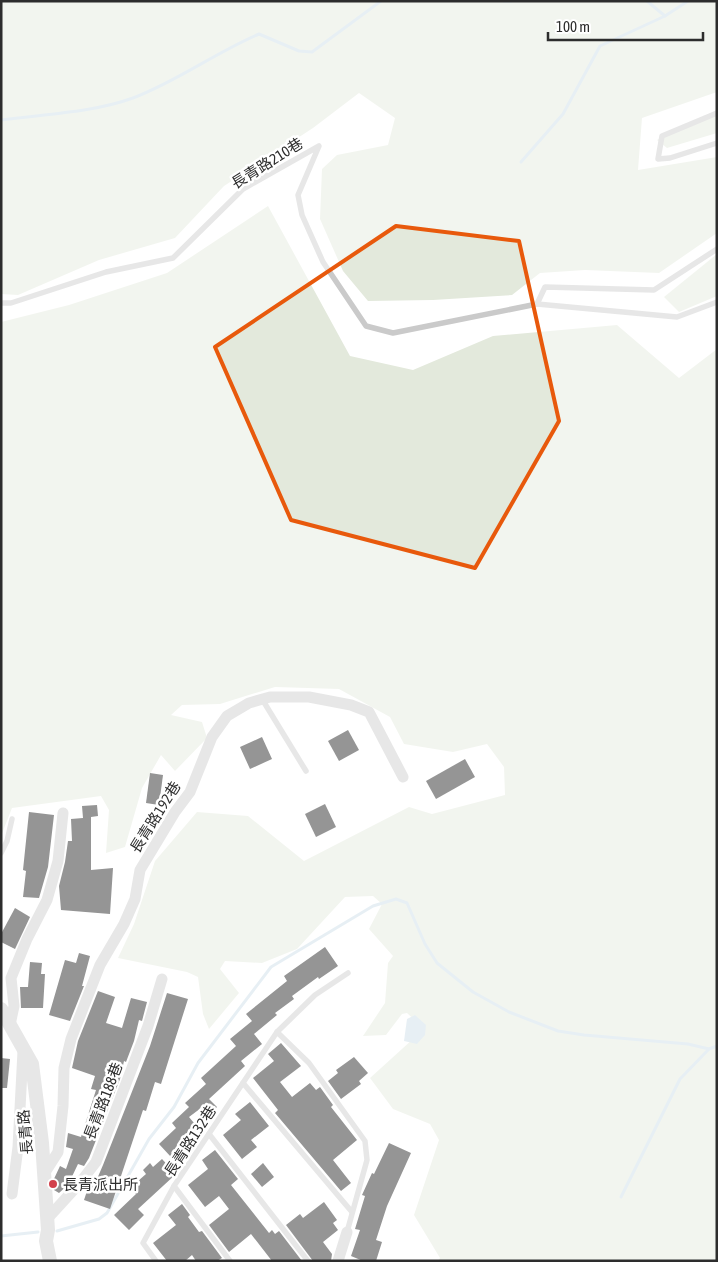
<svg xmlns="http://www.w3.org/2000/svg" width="718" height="1262" font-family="'Asap Condensed','Noto Sans TC',sans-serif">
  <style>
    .green { fill: #e3e9dc }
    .water { fill: #cadce7 }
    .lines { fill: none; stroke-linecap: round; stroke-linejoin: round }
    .stream { stroke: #cadce7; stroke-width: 3 }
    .building { fill: #141414 }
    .service { stroke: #cacaca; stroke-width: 5.5 }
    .minor { stroke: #cacaca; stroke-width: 11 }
    .tertiary { stroke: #cacaca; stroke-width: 14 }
    .marked { fill: none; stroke: #e8590c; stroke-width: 4; stroke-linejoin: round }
    .poi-dot { fill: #d2404b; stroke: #fff; stroke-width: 2 }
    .labels { text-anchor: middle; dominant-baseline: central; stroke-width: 5; stroke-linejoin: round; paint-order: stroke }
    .street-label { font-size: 15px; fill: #2d2d2d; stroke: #fff }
    .poi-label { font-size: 15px; fill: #2d2d2d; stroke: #fff; text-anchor: start }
  </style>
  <rect width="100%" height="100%" fill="#fff"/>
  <!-- green -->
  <g class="green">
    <path d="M1 1H717V92L642 118 638 170 717 157V233L659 273 585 270 540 273 512 295 433 300 368 301 343 271 320 219 322 169 337 155 388 145 395 118 359 93 313 128 224 186 175 238 99 260 18 295 1 294Z"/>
    <path d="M717 110V133L667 148 657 140Z"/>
    <path d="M268 206 350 356 413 370 493 336 617 325 679 378 717 349V1261H438L440 1258 414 1215 439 1140 430 1124 393 1109 370 1078 424 1029 407 1013 402 1014 386 1035 363 1036 385 1003 388 963 393 956 369 929 382 904 373 896 345 897 297 949 262 963 225 961 220 969 239 993 209 1029 203 1014 198 977 187 972 118 958 134 924 155 861 197 812 248 816 304 861 409 807 432 814 505 795 504 767 487 744 453 752 404 744 390 717 339 689 275 687 220 704 182 705 171 715 202 722 207 738 175 771 161 755 142 788 125 847 106 853 109 810 101 796 12 808 1 836V322L69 305 167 273Z"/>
    <path d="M717 254V296L679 312 664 297Z"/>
  </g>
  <!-- water -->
  <path class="water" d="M415 1015 426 1025 425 1035 417 1044 404 1041 407 1019Z"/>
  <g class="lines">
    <!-- stream -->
    <g class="stream">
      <path d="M504 1H511"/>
      <path d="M647 1 665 16 688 1"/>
      <path d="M1 120C45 114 91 113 133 98 178 81 216 52 259 34L299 51 312 52 381 1"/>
      <path d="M521 162 563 114 600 46 665 16"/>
      <path d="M621 1197 680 1079 709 1049"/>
      <path d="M57 1231 99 1219 107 1213 149 1139 174 1107 198 1063 271 967 373 906 396 899 407 903 425 944 437 963 473 992 509 1012 558 1031 584 1035 688 1044 709 1049 717 1046"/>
      <path d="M1 1236 38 1232"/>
    </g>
  </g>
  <!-- building -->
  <g class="building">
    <path d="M348 730 359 750 339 761 328 741Z"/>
    <path d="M262 737 272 759 250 769 240 747Z"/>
    <path d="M465 759 475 777 436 799 426 781Z"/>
    <path d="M150 773 163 775 159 805 146 803Z"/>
    <path d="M325 804 336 827 316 837 305 814Z"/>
    <path d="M97 805 98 816 91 817V870L113 868 110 914 61 910 59 886 65 862 68 841H72L71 819 83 818 82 806Z"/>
    <path d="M29 812 54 815 48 867 39 898 23 897 26 871 23 870Z"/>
    <path d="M15 908 30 917 15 949 1 942V934Z"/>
    <path d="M325 947 338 966 319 979 318 977 292 996 294 999 275 1013 277 1015 254 1034 262 1044 241 1061 245 1066 209 1099 217 1107 208 1116 201 1108 189 1117 199 1129 171 1157 159 1144 176 1128 172 1123 189 1107 185 1103 206 1084 201 1078 236 1046 230 1039 252 1021 246 1014 287 981 284 976Z"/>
    <path d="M79 953 90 956 82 986H84L70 1021 49 1015 65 960 76 963Z"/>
    <path d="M30 962 42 963 41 974H45L43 1008H21L20 987H28Z"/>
    <path d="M98 991 115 997 106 1023 122 1028 131 998 147 1002 142 1021 139 1020 134 1041 126 1062 124 1061 120 1079 89 1158 84 1166 78 1164 68 1185 59 1193 54 1190 53 1181 60 1166 66 1169 73 1149 66 1147 68 1133 81 1137 96 1090 91 1089 95 1076 72 1068 78 1041Z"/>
    <path d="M167 993 188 999 161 1084 155 1082 146 1111 143 1110 110 1209 84 1200 89 1185 94 1186 103 1165 150 1046Z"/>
    <path d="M281 1043 301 1066 280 1082 292 1097 310 1083 316 1090 320 1087 333 1105 331 1107 357 1140 333 1160 351 1183 341 1191 275 1113 278 1110 253 1078 274 1061 268 1054Z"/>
    <path d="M354 1057 368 1073 359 1081 361 1084 341 1099 328 1081 338 1073 336 1070Z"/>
    <path d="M1 1058 10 1059 7 1088H1Z"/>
    <path d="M250 1102 269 1126 251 1140 257 1147 242 1159 223 1135 241 1120 235 1114Z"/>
    <path d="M389 1143 411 1153 387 1206 376 1240 382 1242 376 1261H363L351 1256 360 1230 355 1229 365 1196 362 1195 372 1173 374 1174Z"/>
    <path d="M215 1150 238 1179 231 1185 269 1233 272 1230 275 1234 279 1231 302 1261H272L251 1234 229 1252 209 1225 229 1209 219 1196 205 1207 188 1185 208 1169 202 1160Z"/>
    <path d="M162 1159 176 1174 138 1209 144 1215 129 1230 114 1215 136 1194 130 1188 146 1174 143 1170 150 1163 153 1167Z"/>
    <path d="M263 1163 274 1177 262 1187 251 1174Z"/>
    <path d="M324 1202 337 1220 333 1223 338 1230 323 1242 332 1254 331 1261H313L286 1225 300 1214 303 1218Z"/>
    <path d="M182 1204 190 1215 188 1217 199 1232 202 1231 222 1258 217 1261H196L192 1255 185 1261H167L153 1243 176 1225 168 1215Z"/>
  </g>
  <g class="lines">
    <!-- service -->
    <g class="service">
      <path d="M717 113 662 136 658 159 670 158 717 143"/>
      <path d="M1 303H11L106 272 173 258 243 189 319 146 298 195 302 215 323 262 366 326 393 333 537 304 545 287 654 290 717 249"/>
      <path d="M537 304 677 317 717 302"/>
      <path d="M262 699 306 771"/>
      <path d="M1 853 7 841 12 819"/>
      <path d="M277 1032 315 995 348 973"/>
      <path d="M243 1083 352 1212"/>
      <path d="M209 1134 308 1261"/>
      <path d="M156 1261 143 1243 174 1186"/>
      <path d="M230 1261 174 1186 277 1032 309 1063 365 1141 367 1160 347 1232"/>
    </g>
    <!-- minor -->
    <g class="minor">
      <path d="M10 1025 14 1006 11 978 27 939 47 900 58 861 63 813"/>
      <path d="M44 1174 58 1152 63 1106 64 1068 71 1039 100 965 124 924 135 899 140 870 175 812 190 792 212 737 227 716 249 703 270 697H309L351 705 369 712 403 777"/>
      <path d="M12 1194 18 1147 23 1051"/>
      <path d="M47 1219 79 1184 96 1162 148 1026 162 979"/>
      <path d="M338 1261 347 1232"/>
    </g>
    <!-- tertiary -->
    <path class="tertiary" d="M1 1009 32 1064 42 1143 48 1230 46 1241 50 1261"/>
  </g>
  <!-- marked area -->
  <path d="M0 0H718V1262H0ZM396 226 519 241 559 421 475 568 291 520 215 347Z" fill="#fff" fill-opacity=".55" fill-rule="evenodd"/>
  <path class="marked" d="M396 226 519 241 559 421 475 568 291 520 215 347Z"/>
  <!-- markers -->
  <circle class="poi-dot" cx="53" cy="1184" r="5"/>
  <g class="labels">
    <!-- street labels -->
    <g class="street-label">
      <text transform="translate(267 163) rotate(-32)">長青路210巷</text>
      <text transform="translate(155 817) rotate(-58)">長青路192巷</text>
      <text transform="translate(103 1101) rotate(-69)">長青路188巷</text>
      <text transform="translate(25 1132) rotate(-95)">長青路</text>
      <text transform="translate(190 1141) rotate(-57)">長青路132巷</text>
    </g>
    <!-- poi labels -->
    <g class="poi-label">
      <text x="63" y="1184">長青派出所</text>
    </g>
  </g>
  <!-- border -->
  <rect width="718" height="1262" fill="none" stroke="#2d2d2d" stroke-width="5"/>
  <!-- scale -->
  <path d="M548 32v8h155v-8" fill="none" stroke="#2d2d2d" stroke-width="2.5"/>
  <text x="556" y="32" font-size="15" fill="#2d2d2d" stroke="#ffffff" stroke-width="4" paint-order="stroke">100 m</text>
</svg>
